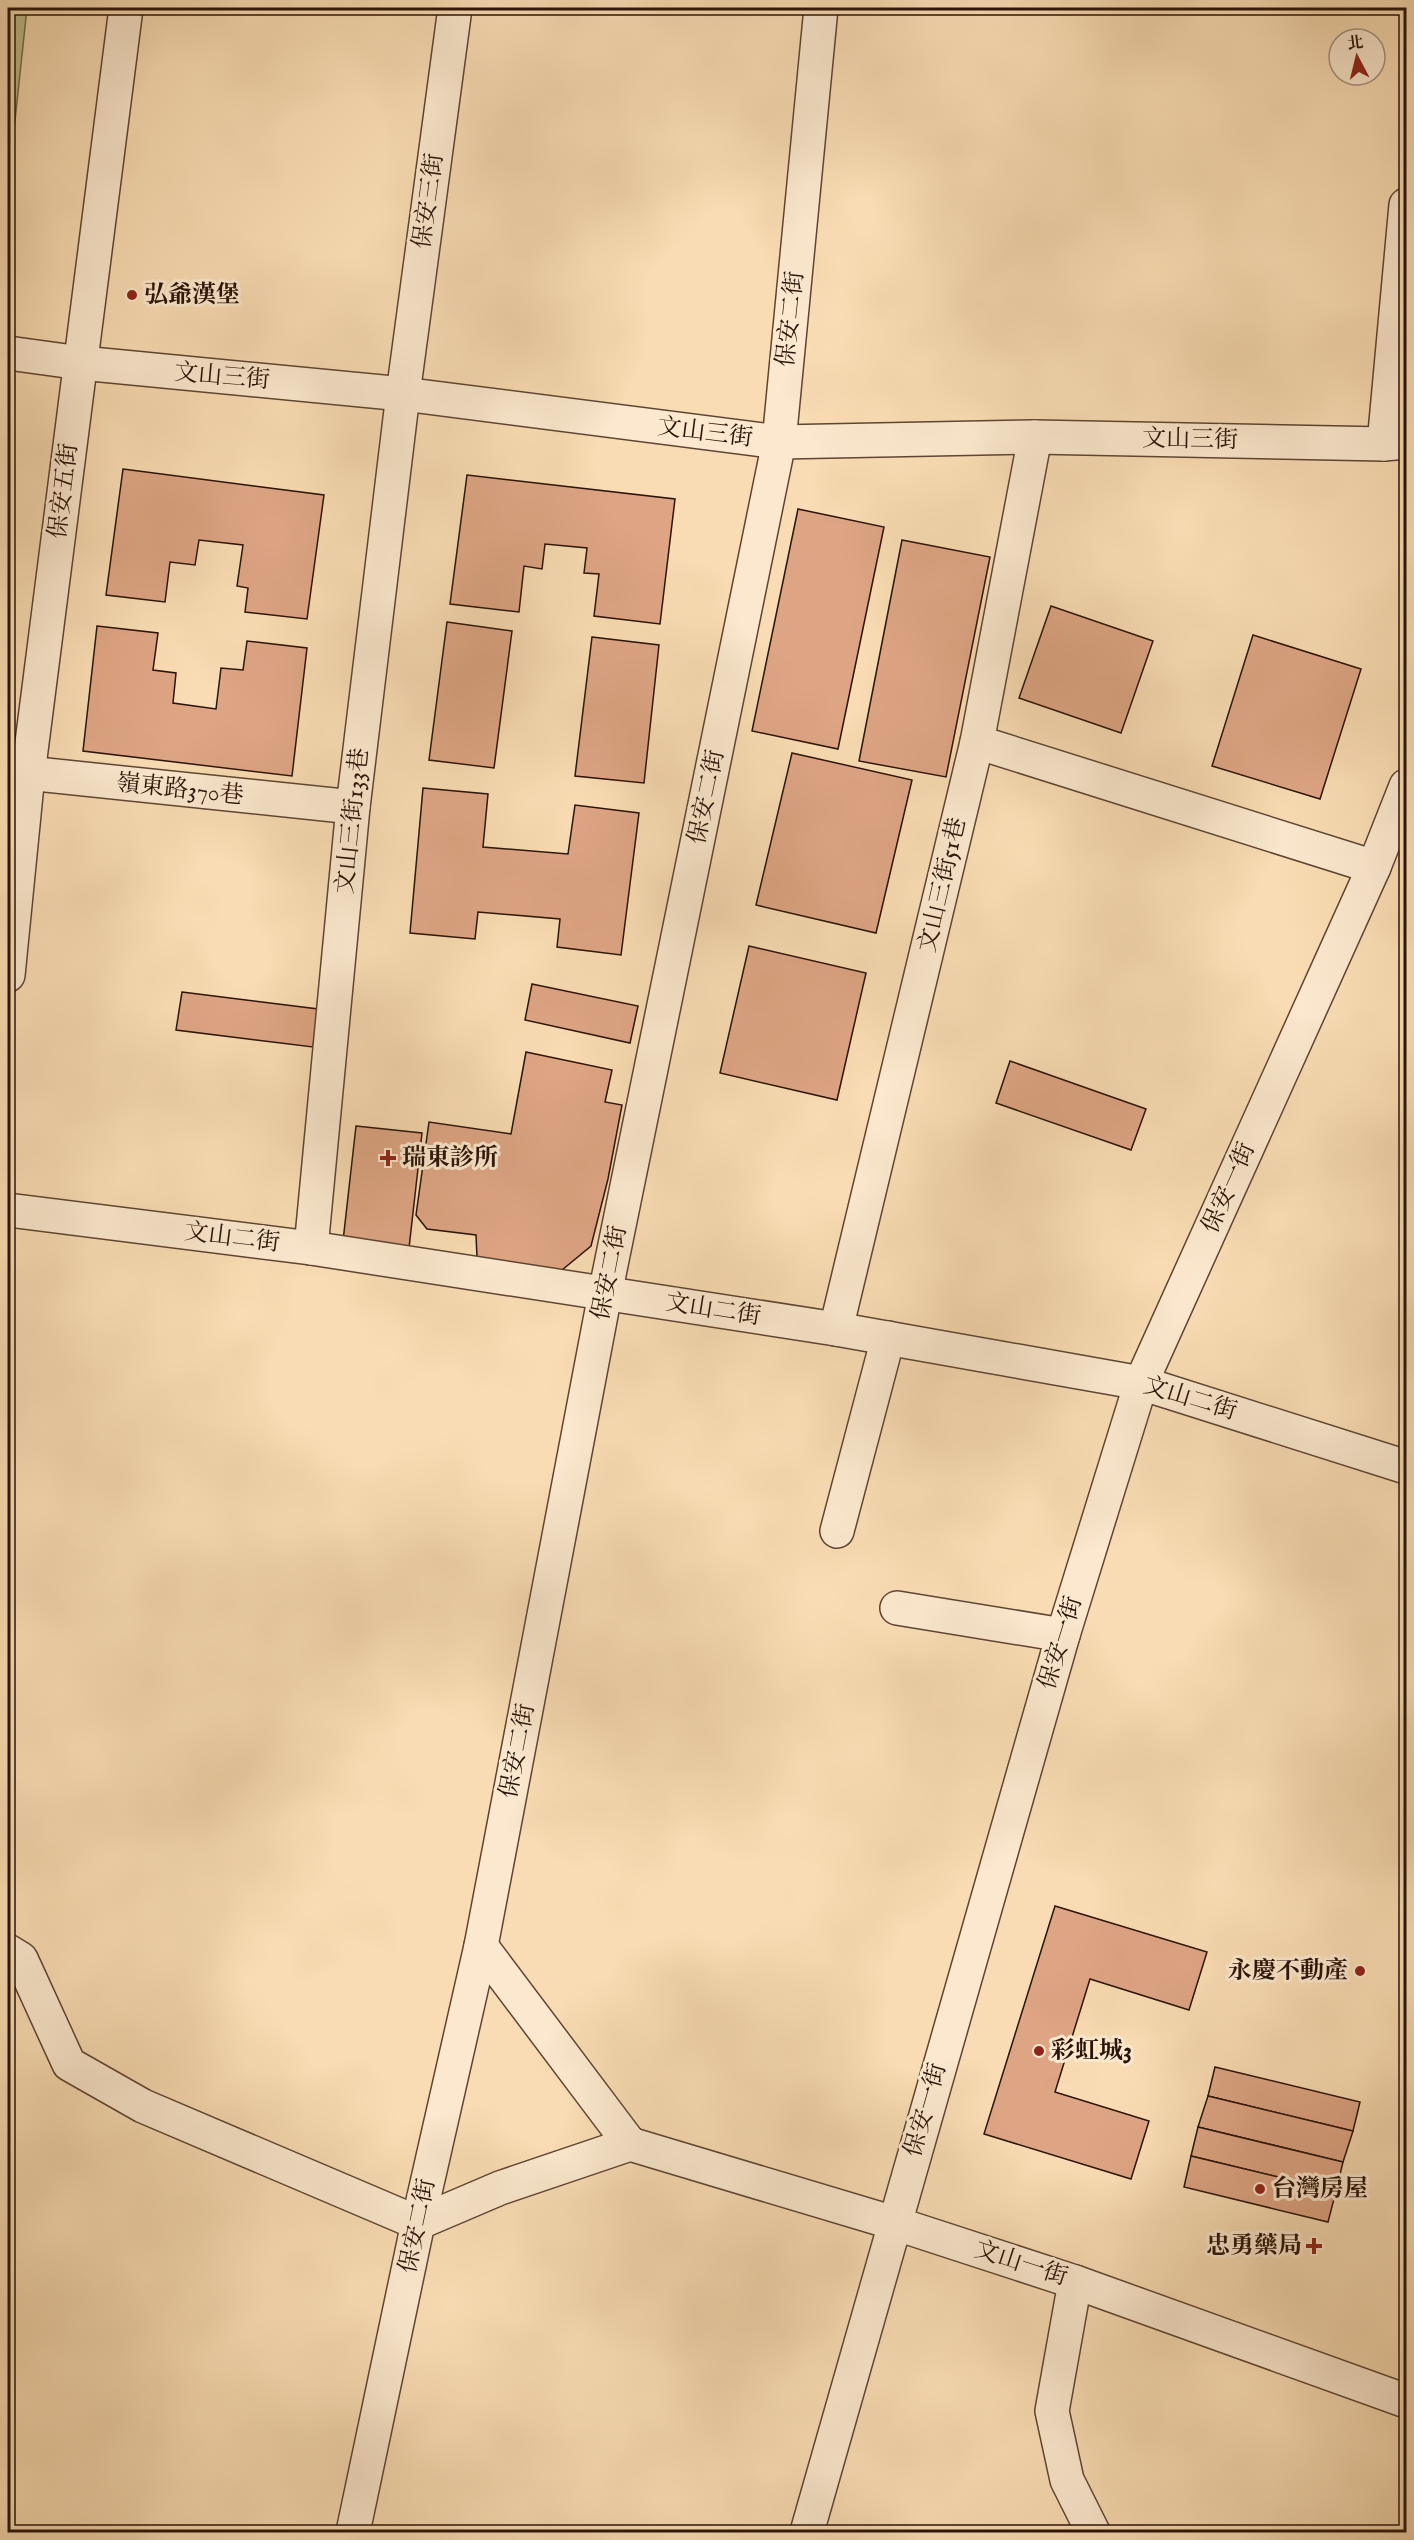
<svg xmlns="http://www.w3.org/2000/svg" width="1414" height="2540" font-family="'IM FELL English','Noto Serif TC',serif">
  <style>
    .green { fill: #bdc08d; stroke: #746a4a; stroke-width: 1.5 }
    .building { fill: #dea584; stroke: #2a1308; stroke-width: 1.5 }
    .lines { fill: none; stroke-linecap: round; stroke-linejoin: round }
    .minor-casing { stroke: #5e4533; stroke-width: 36 }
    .minor { stroke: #fbe8ce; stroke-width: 33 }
    .poi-dot { fill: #8f2418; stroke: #fbe8ce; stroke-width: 2 }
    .labels { text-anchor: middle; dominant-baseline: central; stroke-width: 6; stroke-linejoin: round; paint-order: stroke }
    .street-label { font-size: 24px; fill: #2a1308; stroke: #fbe8ce }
    .poi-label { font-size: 24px; font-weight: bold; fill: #2a1308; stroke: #fbe8ce; text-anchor: start }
  </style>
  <rect width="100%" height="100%" fill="#f9dcb3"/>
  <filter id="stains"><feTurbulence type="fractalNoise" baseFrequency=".00333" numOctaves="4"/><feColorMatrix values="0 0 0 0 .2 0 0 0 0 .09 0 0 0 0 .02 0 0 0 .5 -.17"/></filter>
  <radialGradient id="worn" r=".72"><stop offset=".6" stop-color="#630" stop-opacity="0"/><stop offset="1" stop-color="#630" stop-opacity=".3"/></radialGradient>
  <!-- green -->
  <path class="green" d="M8 8H27L8 186Z"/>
  <!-- building -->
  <g class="building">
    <path d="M123 469 324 495 307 619 245 612 248 588 237 586 243 545 199 540 195 565 170 562 165 602 106 595Z"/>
    <path d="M467 475 675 499 660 624 594 616 599 574 584 573 587 548 545 544 542 569 524 566 519 612 450 604Z"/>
    <path d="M798 509 884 527 838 749 752 731Z"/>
    <path d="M902 540 990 557 946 777 859 761Z"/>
    <path d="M1051 606 1153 641 1121 733 1019 698Z"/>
    <path d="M447 622 512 631 494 768 429 760Z"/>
    <path d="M97 626 158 633 153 670 176 673 173 703 216 709 221 668 243 670 247 641 307 648 292 776 83 751Z"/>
    <path d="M1253 635 1361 669 1320 799 1212 766Z"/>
    <path d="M592 637 659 645 644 783 575 776Z"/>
    <path d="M792 753 912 780 876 933 756 905Z"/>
    <path d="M423 788 488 794 483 847 568 854 575 805 639 813 621 955 557 947 560 919 478 912 475 939 410 933Z"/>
    <path d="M749 946 866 973 837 1100 720 1073Z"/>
    <path d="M532 984 638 1006 630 1043 525 1020Z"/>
    <path d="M182 992 318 1009 313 1047 176 1030Z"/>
    <path d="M526 1052 612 1070 605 1102 622 1105 608 1179 591 1246 562 1270 477 1257 476 1235 427 1229 416 1215 429 1122 511 1134Z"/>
    <path d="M1010 1061 1146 1109 1131 1150 996 1103Z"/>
    <path d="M356 1126 422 1133 409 1248 343 1241Z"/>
    <path d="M1055 1906 1207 1952 1189 2010 1090 1979 1055 2092 1149 2121 1131 2179 984 2134Z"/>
    <path d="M1215 2067 1360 2102 1353 2131 1208 2096Z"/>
    <path d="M1208 2096 1353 2131 1343 2162 1198 2127Z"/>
    <path d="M1198 2127 1343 2162 1336 2191 1191 2156Z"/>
    <path d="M1191 2156 1336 2191 1328 2222 1184 2187Z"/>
  </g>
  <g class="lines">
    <defs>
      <g id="minor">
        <path d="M8 353 81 363 403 394 779 442 1035 437 1384 444 1406 442"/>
        <path d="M1384 444 1406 205"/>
        <path d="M977 742 1374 867"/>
        <path d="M8 771 353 807"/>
        <path d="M8 975 28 774 126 8"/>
        <path d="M8 1210 311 1248 836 1329 1141 1383 1406 1467"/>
        <path d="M311 1248 353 807 403 394 455 8"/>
        <path d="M836 1329 977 742 1035 437"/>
        <path d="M837 1531 888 1338"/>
        <path d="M897 1608 1063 1635"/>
        <path d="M481 1946 630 2144"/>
        <path d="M8 1951 21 1959 69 2064 143 2106 418 2223 500 2188 630 2144"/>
        <path d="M630 2144 894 2223 1075 2282 1406 2401"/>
        <path d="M1075 2282 1052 2411 1067 2480 1093 2532"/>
        <path d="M353 2532 418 2223 481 1946 605 1294 779 442 821 8"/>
        <path d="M807 2532 1063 1635 1141 1383 1374 867 1406 786"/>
      </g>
    </defs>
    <!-- minor casing -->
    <use href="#minor" class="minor-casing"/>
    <!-- minor -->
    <use href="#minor" class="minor"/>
  </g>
  <!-- markers -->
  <g class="poi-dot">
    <circle cx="132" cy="295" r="6"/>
    <path d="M385 1149h6v6h6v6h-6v6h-6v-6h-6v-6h6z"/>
    <circle cx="1360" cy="1971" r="6"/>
    <circle cx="1039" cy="2051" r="6"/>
    <circle cx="1260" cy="2189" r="6"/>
    <path d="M1311 2237h6v6h6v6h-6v6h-6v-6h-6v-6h6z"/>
  </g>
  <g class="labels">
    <!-- street labels -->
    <g class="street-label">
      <text transform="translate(429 201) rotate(-82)">保安三街</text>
      <text transform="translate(791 319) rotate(-84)">保安二街</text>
      <text transform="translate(222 377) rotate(5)">文山三街</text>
      <text transform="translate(705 433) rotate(7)">文山三街</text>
      <text transform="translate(1190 440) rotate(1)">文山三街</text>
      <text transform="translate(64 491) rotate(-83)">保安五街</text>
      <text transform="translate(180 790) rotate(6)">嶺東路370巷</text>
      <text transform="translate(707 797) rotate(-78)">保安二街</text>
      <text transform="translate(353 821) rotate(-84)">文山三街133巷</text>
      <text transform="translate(943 885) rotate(-77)">文山三街51巷</text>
      <text transform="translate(1229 1188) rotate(-66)">保安一街</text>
      <text transform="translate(232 1238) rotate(7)">文山二街</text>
      <text transform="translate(610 1273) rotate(-79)">保安二街</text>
      <text transform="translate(713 1310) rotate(9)">文山二街</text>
      <text transform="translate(1190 1399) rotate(17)">文山二街</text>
      <text transform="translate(1061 1643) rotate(-73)">保安一街</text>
      <text transform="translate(518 1751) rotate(-79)">保安二街</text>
      <text transform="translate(926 2110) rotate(-74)">保安一街</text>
      <text transform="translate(418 2226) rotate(-78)">保安二街</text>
      <text transform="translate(1021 2264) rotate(18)">文山一街</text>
    </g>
    <!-- poi labels -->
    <g class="poi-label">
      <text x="144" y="295">弘爺漢堡</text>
      <text x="402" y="1158">瑞東診所</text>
      <text x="1348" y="1971" text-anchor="end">永慶不動產</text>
      <text x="1051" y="2051">彩虹城3</text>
      <text x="1272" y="2189">台灣房屋</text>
      <text x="1302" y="2246" text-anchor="end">忠勇藥局</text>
    </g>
  </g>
  <!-- margin -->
  <rect width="1414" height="2540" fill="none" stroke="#f9dcb3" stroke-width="30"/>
  <rect x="9" y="9" width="1396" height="2522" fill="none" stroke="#2a1308" stroke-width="3"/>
  <rect x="15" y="15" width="1384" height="2510" fill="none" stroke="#2a1308" stroke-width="1.5"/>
  <!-- north arrow -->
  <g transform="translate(1357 57) rotate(353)"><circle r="28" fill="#fbe8ce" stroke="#a7937f" stroke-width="1.5"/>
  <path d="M0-4.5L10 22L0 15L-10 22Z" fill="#8f2418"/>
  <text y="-9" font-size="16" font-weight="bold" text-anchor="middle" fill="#2a1308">北</text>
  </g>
  <rect width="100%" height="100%" filter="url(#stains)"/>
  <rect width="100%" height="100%" fill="url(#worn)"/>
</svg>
